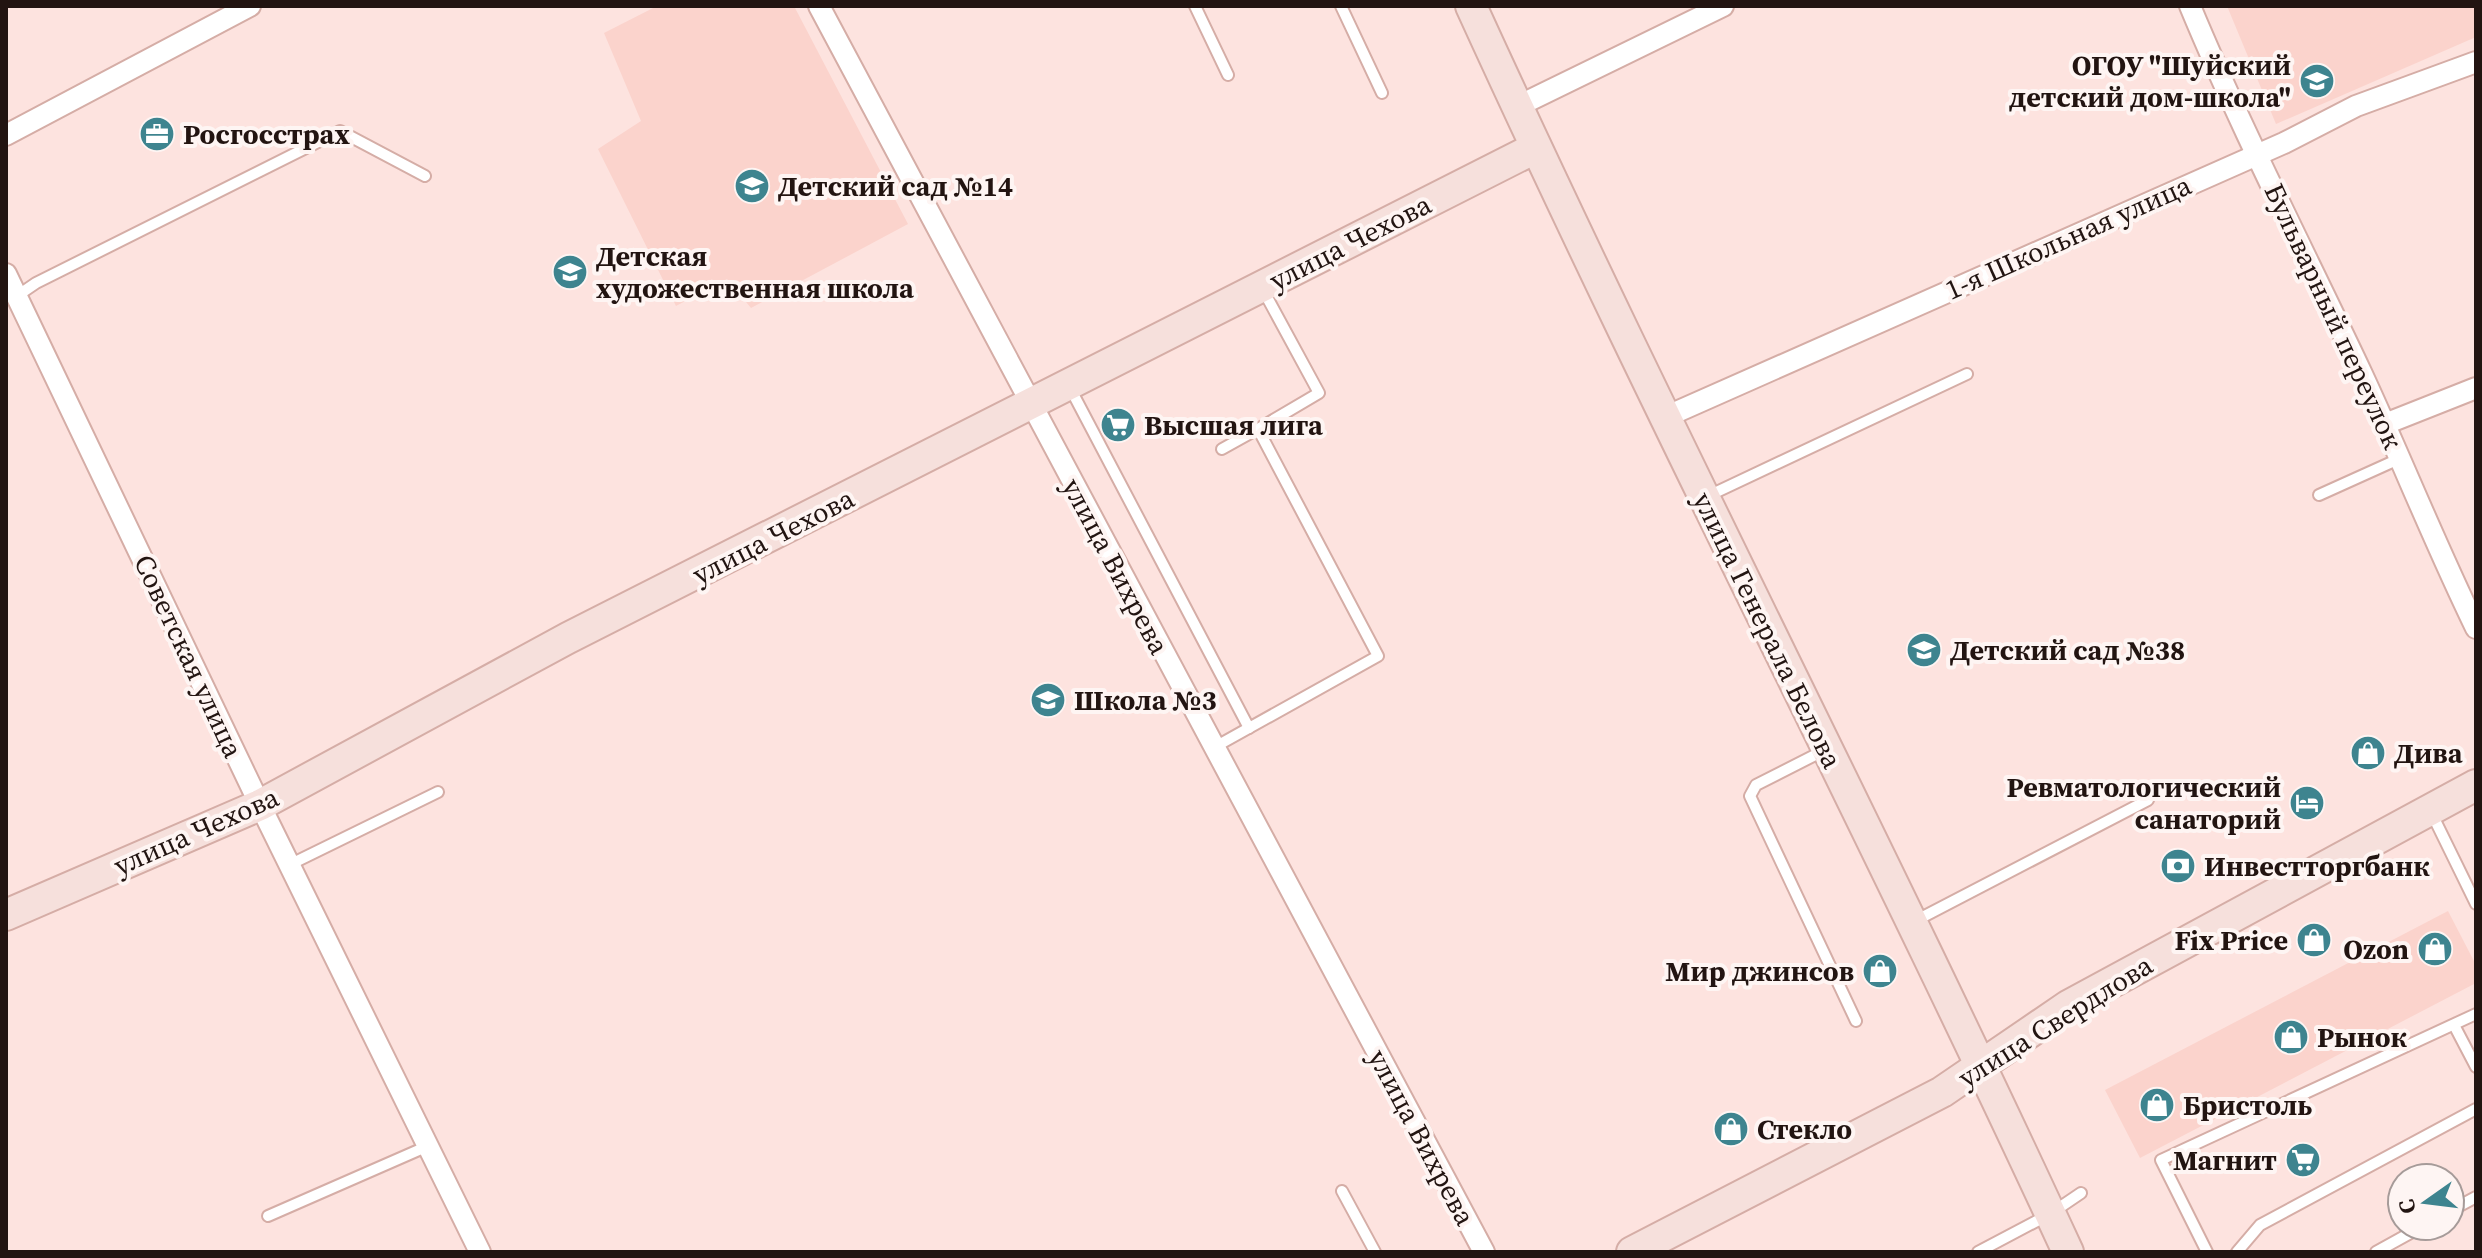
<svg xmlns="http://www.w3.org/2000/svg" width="2482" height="1258" font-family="'Source Serif 4',serif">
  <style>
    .built { fill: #fbd3cc }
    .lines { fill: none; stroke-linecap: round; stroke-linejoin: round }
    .lane-casing { stroke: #d5ada6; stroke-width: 14 }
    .street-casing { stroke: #d5ada6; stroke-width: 24 }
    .secondary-casing { stroke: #d5ada6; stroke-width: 34 }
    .lane { stroke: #fff; stroke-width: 10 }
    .street { stroke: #fff; stroke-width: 20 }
    .secondary { stroke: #f6e0dc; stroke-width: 30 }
    .labels { text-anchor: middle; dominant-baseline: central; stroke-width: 8; stroke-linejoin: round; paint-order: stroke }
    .poi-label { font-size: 28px; font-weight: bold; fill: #221411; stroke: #fef5f3; text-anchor: start }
    .street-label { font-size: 28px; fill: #221411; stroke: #fef5f3 }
  </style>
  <rect width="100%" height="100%" fill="#fde3df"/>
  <!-- built -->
  <g class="built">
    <path d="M657 6H794L908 224 751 308 727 279 676 306 598 149 641 121 604 33Z"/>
    <path d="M2227 6H2476V37L2276 124Z"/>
    <path d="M2448 911 2476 965V983L2140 1158 2105 1090Z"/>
  </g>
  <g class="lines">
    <defs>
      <g id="lane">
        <path d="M1195 6 1228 75"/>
        <path d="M1341 6 1382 93"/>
        <path d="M17 296 36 283 340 131 425 176"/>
        <path d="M1069 386 1249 728"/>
        <path d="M1222 449 1258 429"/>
        <path d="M2319 495 2401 458"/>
        <path d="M1708 496 1967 374"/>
        <path d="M1213 748 1378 656 1258 429 1319 393 1262 288"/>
        <path d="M1825 750 1756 785 1750 796 1856 1021"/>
        <path d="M2431 812 2476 904"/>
        <path d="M289 865 438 792"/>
        <path d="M1915 921 2148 800"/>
        <path d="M2454 1025 2476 1067"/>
        <path d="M1342 1191 1375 1252"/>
        <path d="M2450 1211 2476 1197"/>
        <path d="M268 1216 428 1146"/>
        <path d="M1978 1252 2050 1214 2081 1193"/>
        <path d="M2207 1252 2161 1160 2476 1014"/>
        <path d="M2237 1252 2260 1225 2476 1109"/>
        <path d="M2376 1252 2423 1226"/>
      </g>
      <g id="street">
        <path d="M819 6 1484 1252"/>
        <path d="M2190 6C2242 131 2304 251 2362 374 2401 458 2435 544 2476 628"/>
        <path d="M1516 107 1723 6"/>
        <path d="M6 135 250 6"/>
        <path d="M6 274 260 805 480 1252"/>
        <path d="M1663 418 2284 143 2356 106 2476 62"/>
        <path d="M2385 424 2476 388"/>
      </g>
      <g id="secondary">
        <path d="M1471 6C1662 425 1875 834 2068 1252"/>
        <path d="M6 915 260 805 568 638 1535 148"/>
        <path d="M1632 1252 1942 1092 2068 1006 2476 785"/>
      </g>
    </defs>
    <!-- lane casing -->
    <use href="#lane" class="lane-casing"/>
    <!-- street casing -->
    <use href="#street" class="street-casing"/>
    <!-- secondary casing -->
    <use href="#secondary" class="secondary-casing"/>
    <!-- lane -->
    <use href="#lane" class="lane"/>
    <!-- street -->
    <use href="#street" class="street"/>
    <!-- secondary -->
    <use href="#secondary" class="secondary"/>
  </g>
  <!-- icons -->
  <defs>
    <symbol id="school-disc" viewBox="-11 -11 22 22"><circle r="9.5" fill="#3e848f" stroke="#fef5f3"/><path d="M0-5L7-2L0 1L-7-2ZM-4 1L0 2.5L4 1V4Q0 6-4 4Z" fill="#fff"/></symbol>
    <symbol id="office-disc" viewBox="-11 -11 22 22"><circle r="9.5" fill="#3e848f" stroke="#fef5f3"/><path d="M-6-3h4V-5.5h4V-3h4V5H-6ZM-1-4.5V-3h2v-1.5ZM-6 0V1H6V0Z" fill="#fff"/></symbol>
    <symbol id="supermarket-disc" viewBox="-11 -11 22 22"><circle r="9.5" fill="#3e848f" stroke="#fef5f3"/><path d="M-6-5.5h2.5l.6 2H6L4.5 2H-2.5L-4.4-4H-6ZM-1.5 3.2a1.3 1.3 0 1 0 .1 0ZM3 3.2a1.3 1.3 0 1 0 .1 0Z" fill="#fff"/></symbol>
    <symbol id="shop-disc" viewBox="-11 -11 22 22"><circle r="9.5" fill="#3e848f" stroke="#fef5f3"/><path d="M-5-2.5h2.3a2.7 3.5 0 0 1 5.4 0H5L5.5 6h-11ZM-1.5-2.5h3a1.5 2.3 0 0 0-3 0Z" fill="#fff"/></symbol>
    <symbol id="hotel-disc" viewBox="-11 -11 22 22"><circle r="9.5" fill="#3e848f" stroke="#fef5f3"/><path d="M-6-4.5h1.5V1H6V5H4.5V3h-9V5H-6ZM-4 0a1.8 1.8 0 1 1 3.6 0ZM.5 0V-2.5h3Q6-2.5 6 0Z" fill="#fff"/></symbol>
    <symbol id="bank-disc" viewBox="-11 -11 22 22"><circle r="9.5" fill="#3e848f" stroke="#fef5f3"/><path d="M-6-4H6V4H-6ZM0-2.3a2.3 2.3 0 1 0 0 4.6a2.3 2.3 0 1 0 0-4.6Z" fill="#fff"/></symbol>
  </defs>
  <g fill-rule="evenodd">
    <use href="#school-disc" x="2297" y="61" width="40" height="40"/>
    <use href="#office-disc" x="137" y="114" width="40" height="40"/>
    <use href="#school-disc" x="732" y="166" width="40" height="40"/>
    <use href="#school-disc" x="550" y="252" width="40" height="40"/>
    <use href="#supermarket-disc" x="1098" y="405" width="40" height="40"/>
    <use href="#school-disc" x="1904" y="630" width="40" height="40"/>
    <use href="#school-disc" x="1028" y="680" width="40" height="40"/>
    <use href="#shop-disc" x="2348" y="733" width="40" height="40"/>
    <use href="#hotel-disc" x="2287" y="783" width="40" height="40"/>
    <use href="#bank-disc" x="2158" y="846" width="40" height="40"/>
    <use href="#shop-disc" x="2294" y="920" width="40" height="40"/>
    <use href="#shop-disc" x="2415" y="929" width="40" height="40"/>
    <use href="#shop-disc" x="1860" y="951" width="40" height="40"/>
    <use href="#shop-disc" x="2271" y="1017" width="40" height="40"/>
    <use href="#shop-disc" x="2137" y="1085" width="40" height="40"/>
    <use href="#shop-disc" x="1711" y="1109" width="40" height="40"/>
    <use href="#supermarket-disc" x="2283" y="1140" width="40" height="40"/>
  </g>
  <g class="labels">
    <!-- poi labels -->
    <g class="poi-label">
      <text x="2291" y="65" text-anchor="end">ОГОУ "Шуйский<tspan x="2291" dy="32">детский дом-школа"</tspan></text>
      <text x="183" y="134">Росгосстрах</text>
      <text x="778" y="186">Детский сад №14</text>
      <text x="596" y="256">Детская<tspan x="596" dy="32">художественная школа</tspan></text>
      <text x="1144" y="425">Высшая лига</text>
      <text x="1950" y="650">Детский сад №38</text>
      <text x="1074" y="700">Школа №3</text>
      <text x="2394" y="753">Дива</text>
      <text x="2281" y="787" text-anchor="end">Ревматологический<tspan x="2281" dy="32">санаторий</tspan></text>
      <text x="2204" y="866">Инвестторгбанк</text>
      <text x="2288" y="940" text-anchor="end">Fix Price</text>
      <text x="2409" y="949" text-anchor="end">Ozon</text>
      <text x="1854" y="971" text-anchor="end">Мир джинсов</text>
      <text x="2317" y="1037">Рынок</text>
      <text x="2183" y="1105">Бристоль</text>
      <text x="1757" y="1129">Стекло</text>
      <text x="2277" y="1160" text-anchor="end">Магнит</text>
    </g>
    <!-- street labels -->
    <g class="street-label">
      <text transform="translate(2068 237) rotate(-24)">1-я Школьная улица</text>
      <text transform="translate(1350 242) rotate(-27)">улица Чехова</text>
      <text transform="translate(2334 316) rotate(65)">Бульварный переулок</text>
      <text transform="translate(773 536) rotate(-27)">улица Чехова</text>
      <text transform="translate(1116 566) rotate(62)">улица Вихрева</text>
      <text transform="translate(1768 630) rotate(64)">улица Генерала Белова</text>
      <text transform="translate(189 656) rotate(65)">Советская улица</text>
      <text transform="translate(196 831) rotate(-24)">улица Чехова</text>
      <text transform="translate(2055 1021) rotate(-32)">улица Свердлова</text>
      <text transform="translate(1422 1137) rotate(62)">улица Вихрева</text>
    </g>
  </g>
  <!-- border -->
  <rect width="2482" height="1258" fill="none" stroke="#221411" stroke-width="16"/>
  <!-- north arrow -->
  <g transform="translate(2426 1202) rotate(256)"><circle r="38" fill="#fef5f3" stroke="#a69b99" stroke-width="2"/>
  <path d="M0-6L14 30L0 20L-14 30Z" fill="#3e848f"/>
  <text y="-12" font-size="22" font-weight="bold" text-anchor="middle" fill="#221411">С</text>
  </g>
</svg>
